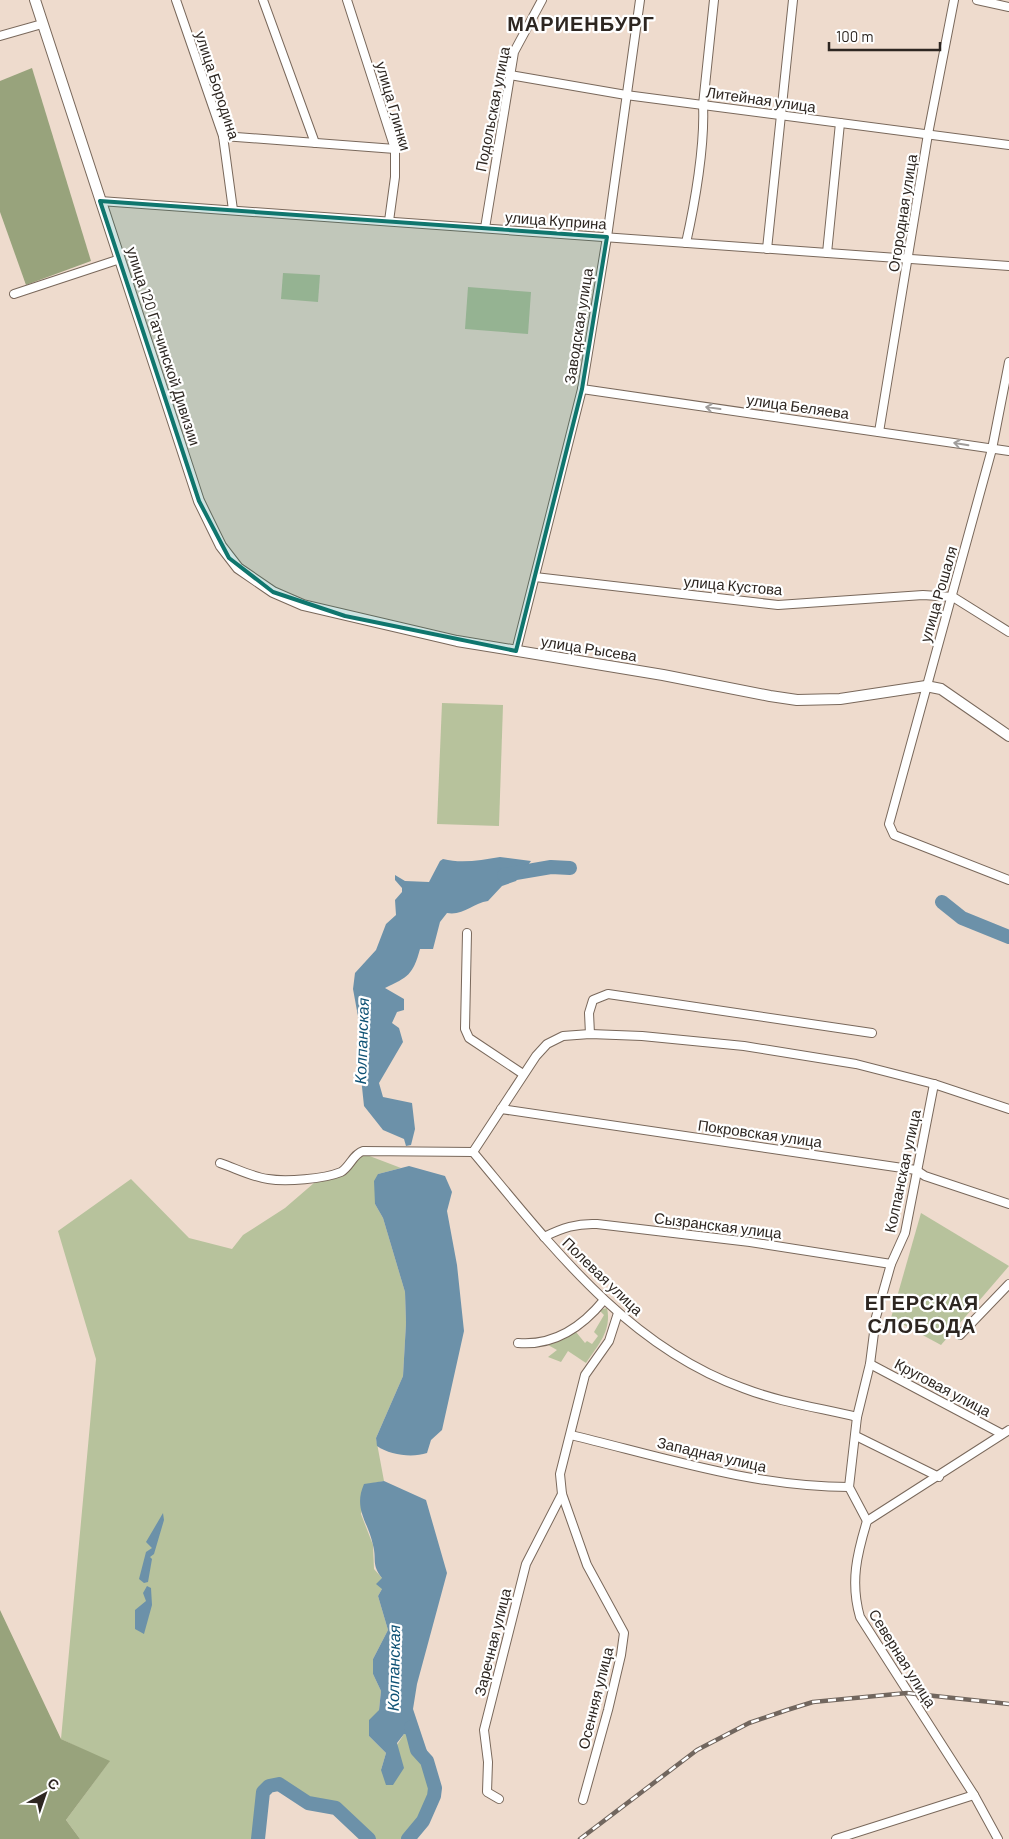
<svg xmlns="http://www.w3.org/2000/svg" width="1009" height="1839" font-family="Barlow,sans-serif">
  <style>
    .green { fill: #b7c29c }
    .forest { fill: #98a37c }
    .water { fill: #6c91a9 }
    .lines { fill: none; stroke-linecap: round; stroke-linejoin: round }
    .river { stroke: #6c91a9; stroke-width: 14 }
    .minor-casing { stroke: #79685b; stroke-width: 10 }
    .major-casing { stroke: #79685b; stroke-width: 12 }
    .minor { stroke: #fff; stroke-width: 8 }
    .major { stroke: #fff; stroke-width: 10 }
    .rail-casing { stroke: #71665e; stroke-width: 4.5 }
    .rail { stroke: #fff; stroke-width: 2.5; stroke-dasharray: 8; stroke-linecap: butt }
    .oneway { stroke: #a09d9b }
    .marked { fill: #0f766e; fill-opacity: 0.2; stroke: #0f766e; stroke-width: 4; stroke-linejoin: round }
    .labels { text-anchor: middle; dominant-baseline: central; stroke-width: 4.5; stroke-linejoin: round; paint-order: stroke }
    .street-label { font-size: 15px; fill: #2d2621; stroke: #fff }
    .water-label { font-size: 16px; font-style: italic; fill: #0d5174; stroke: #fff }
    .district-label { font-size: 20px; font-weight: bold; letter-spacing: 1px; fill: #2d2621; stroke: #fff }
  </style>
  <rect width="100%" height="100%" fill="#eedbcd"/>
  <!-- green -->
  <g class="green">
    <path d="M283 273 320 275 318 302 281 299Z"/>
    <path d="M468 287 531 292 528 334 465 329Z"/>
    <path d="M442 703 503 705 499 826 437 824Z"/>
    <path d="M359 1152 401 1168 378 1174 375 1204 383 1218 405 1292 406 1323 403 1376 376 1438 384 1481 369 1484 361 1514 373 1545 374 1569 382 1578V1589L378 1596 388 1630 373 1659V1674L381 1691 379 1710 369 1736 386 1753 381 1770 404 1734 409 1735C428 1763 443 1781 427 1814 422 1824 417 1833 408 1839H369L336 1808 308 1803 279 1784 269 1786 263 1792 258 1839H80L66 1820 109 1762 61 1739 96 1359 58 1231 131 1179 189 1238 232 1249 243 1235 285 1208 314 1183 343 1171Z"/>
    <path d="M921 1213 1009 1266 941 1345 891 1318Z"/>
    <path d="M607 1308C612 1331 598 1345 586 1363L568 1351 561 1362 548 1357 557 1350 548 1345 576 1332 585 1343 587 1341 592 1344 598 1336 594 1332 604 1315 599 1310Z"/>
  </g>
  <!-- forest -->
  <g class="forest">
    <path d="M32 68 91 261 26 285 0 212V81Z"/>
    <path d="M0 1610 61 1739 110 1761 66 1820 80 1839H0Z"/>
  </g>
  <!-- water -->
  <g class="water">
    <path d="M500 857 531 861 516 881 502 886 488 901C473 903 463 916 447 913L440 922 433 949H420C413 975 408 977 385 988L404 999V1010L397 1012 392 1023 399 1028 403 1042 379 1083 383 1097 412 1103 415 1129 411 1145 406 1146 404 1139 383 1130 364 1106 360 1068 362 1038 353 989 355 973 376 950 386 924 396 915 395 900 402 892V888L395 880V875L405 881 429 882 440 861 443 859C462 864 481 860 500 857Z"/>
    <path d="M409 1166 445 1176 452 1192 447 1211 457 1265 464 1331 442 1430 431 1440 427 1453C412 1458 390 1455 377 1446L376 1438 403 1376 406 1323 405 1292 383 1218 375 1204 374 1181 378 1174Z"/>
    <path d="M384 1481 426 1500 447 1573 417 1684 413 1709 429 1757 427 1761 409 1735 404 1734 397 1743 404 1768 393 1785H386L381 1770 386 1753 369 1736V1720L379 1710 381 1691 373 1674V1659L388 1630 378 1596 382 1589 376 1584 382 1578C371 1564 377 1560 373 1545 368 1521 353 1509 364 1484Z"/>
    <path d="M163 1513 164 1520 154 1554 150 1557 152 1559 148 1582 144 1583 139 1579 146 1552 152 1548 146 1542Z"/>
    <path d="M147 1586 151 1588 152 1605 144 1634 135 1629V1610L146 1601 143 1593Z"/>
  </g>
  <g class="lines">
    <!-- river -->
    <g class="river">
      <path d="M504 875 551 867 570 868"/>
      <path d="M942 902 962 918 1009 937"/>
      <path d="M258 1839 263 1792 269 1786 279 1784 308 1803 336 1808 369 1839"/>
      <path d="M408 1839 423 1821 434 1796 435 1788 427 1761 417 1750 411 1727"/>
    </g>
    <defs>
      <g id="minor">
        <path d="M176 0 223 136 233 210"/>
        <path d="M263 0 315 143"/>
        <path d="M347 0 395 149V177L389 221"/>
        <path d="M977 0 1009 7"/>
        <path d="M0 36 42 24"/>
        <path d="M510 75 626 95 1009 145"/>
        <path d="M223 136 395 149"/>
        <path d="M100 201 1009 266"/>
        <path d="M485 228 514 52 542 0"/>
        <path d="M686 243C695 203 705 145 703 105L714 0"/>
        <path d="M767 249 793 0"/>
        <path d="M827 253 840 123"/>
        <path d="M14 294 120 259"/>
        <path d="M1009 362 992 449 889 824 894 835 1009 880"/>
        <path d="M582 389 1009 451"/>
        <path d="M879 432 928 134 954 0"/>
        <path d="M535 577 778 605 923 595 953 597 1009 632"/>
        <path d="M516 651 582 389 607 237 640 0"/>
        <path d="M467 933 465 1029 469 1038 523 1074"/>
        <path d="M590 1034 589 1013 593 1000 608 994 872 1033"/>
        <path d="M501 1109 916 1170 925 1176 1009 1204"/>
        <path d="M473 1152 536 1056 547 1044 563 1036 590 1034 642 1036 744 1046 856 1064 934 1084 1009 1109"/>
        <path d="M473 1152C550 1244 626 1346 743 1388 779 1402 820 1408 857 1417"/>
        <path d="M220 1163C235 1168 252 1177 268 1179 286 1182 324 1179 341 1172 350 1167 353 1154 363 1151L473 1152"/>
        <path d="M544 1237C562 1228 577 1223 597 1224L750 1242 891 1264"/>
        <path d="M960 1335 1009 1284"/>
        <path d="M518 1343C554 1346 582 1327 604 1300"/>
        <path d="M870 1364 1002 1434"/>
        <path d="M571 1435C662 1457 754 1487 849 1487"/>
        <path d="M856 1436 939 1477"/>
        <path d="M867 1521 849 1487 857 1417 870 1364 876 1317 891 1264 905 1233 934 1084"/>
        <path d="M499 1799 487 1792 488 1762 484 1730 526 1564 562 1494"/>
        <path d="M583 1800 608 1710 621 1655 624 1633 587 1565 562 1494 560 1474 585 1375 609 1341 618 1313"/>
        <path d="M836 1839 974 1795"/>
        <path d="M998 1839 974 1795 860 1617C850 1582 857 1554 867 1521L1009 1430"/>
      </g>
      <path id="major" d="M35 0 199 501 221 546 238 568 273 592 303 605 457 641 663 675 770 696 797 700 840 699 926 686 941 689 1009 736"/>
    </defs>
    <!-- minor casing -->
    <use href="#minor" class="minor-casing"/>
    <!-- major casing -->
    <use href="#major" class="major-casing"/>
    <!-- minor -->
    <use href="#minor" class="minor"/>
    <!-- major -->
    <use href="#major" class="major"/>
    <defs>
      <path id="rail" d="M580 1839 697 1750 749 1723 787 1710 813 1702 907 1693 1009 1704"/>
    </defs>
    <!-- rail casing -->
    <use href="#rail" class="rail-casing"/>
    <!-- rail -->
    <use href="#rail" class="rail"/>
  </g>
  <!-- one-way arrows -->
  <defs><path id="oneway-shaft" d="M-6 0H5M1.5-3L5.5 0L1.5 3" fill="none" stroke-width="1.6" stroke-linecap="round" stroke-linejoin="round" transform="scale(1.25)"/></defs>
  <g class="oneway">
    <use href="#oneway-shaft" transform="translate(713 408) rotate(-172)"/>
    <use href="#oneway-shaft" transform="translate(961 444) rotate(-171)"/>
  </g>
  <!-- marked area -->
  <path class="marked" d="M100 201 607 237 582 389 516 651 345 616 273 592 229 558 199 501Z"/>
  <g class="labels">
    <!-- street labels -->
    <g class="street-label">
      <text transform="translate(218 85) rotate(72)">улица Бородина</text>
      <text transform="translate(761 99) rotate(8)">Литейная улица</text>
      <text transform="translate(394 106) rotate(74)">улица Глинки</text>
      <text transform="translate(492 109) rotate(-79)">Подольская улица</text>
      <text transform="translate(902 213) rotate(-81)">Огородная улица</text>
      <text transform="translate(556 220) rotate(4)">улица Куприна</text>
      <text transform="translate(578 326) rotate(-81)">Заводская улица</text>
      <text transform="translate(164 346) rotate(72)">улица 120 Гатчинской Дивизии</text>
      <text transform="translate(798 406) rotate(8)">улица Беляева</text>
      <text transform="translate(733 585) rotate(5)">улица Кустова</text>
      <text transform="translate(938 594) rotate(-74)">улица Рошаля</text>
      <text transform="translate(589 648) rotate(9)">улица Рысева</text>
      <text transform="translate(760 1133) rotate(8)">Покровская улица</text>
      <text transform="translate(902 1171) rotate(-78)">Колпанская улица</text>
      <text transform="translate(718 1225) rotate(7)">Сызранская улица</text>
      <text transform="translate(603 1276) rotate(44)">Полевая улица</text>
      <text transform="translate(943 1387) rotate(28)">Круговая улица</text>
      <text transform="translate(712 1454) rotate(13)">Западная улица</text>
      <text transform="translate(492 1642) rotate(-76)">Заречная улица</text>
      <text transform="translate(903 1658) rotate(58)">Северная улица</text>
      <text transform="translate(595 1698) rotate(-76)">Осенняя улица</text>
    </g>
    <!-- water labels -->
    <g class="water-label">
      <text transform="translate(361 1041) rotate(-88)">Колпанская</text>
      <text transform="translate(393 1668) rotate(-89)">Колпанская</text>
    </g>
    <!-- district labels -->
    <g class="district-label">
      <text x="581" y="23">МАРИЕНБУРГ</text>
      <text x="922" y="1302">ЕГЕРСКАЯ<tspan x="922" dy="23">СЛОБОДА</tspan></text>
    </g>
  </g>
  <!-- north arrow -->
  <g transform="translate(45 1794) rotate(40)" stroke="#ffffff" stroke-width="4" paint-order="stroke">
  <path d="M0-4L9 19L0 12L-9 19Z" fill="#2d2621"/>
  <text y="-8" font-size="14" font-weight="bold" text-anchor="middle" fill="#2d2621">С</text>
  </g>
  <!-- scale -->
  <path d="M829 42v8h111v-8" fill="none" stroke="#2d2621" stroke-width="2.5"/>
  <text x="836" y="42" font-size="15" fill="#2d2621" stroke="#ffffff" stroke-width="4" paint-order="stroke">100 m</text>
</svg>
